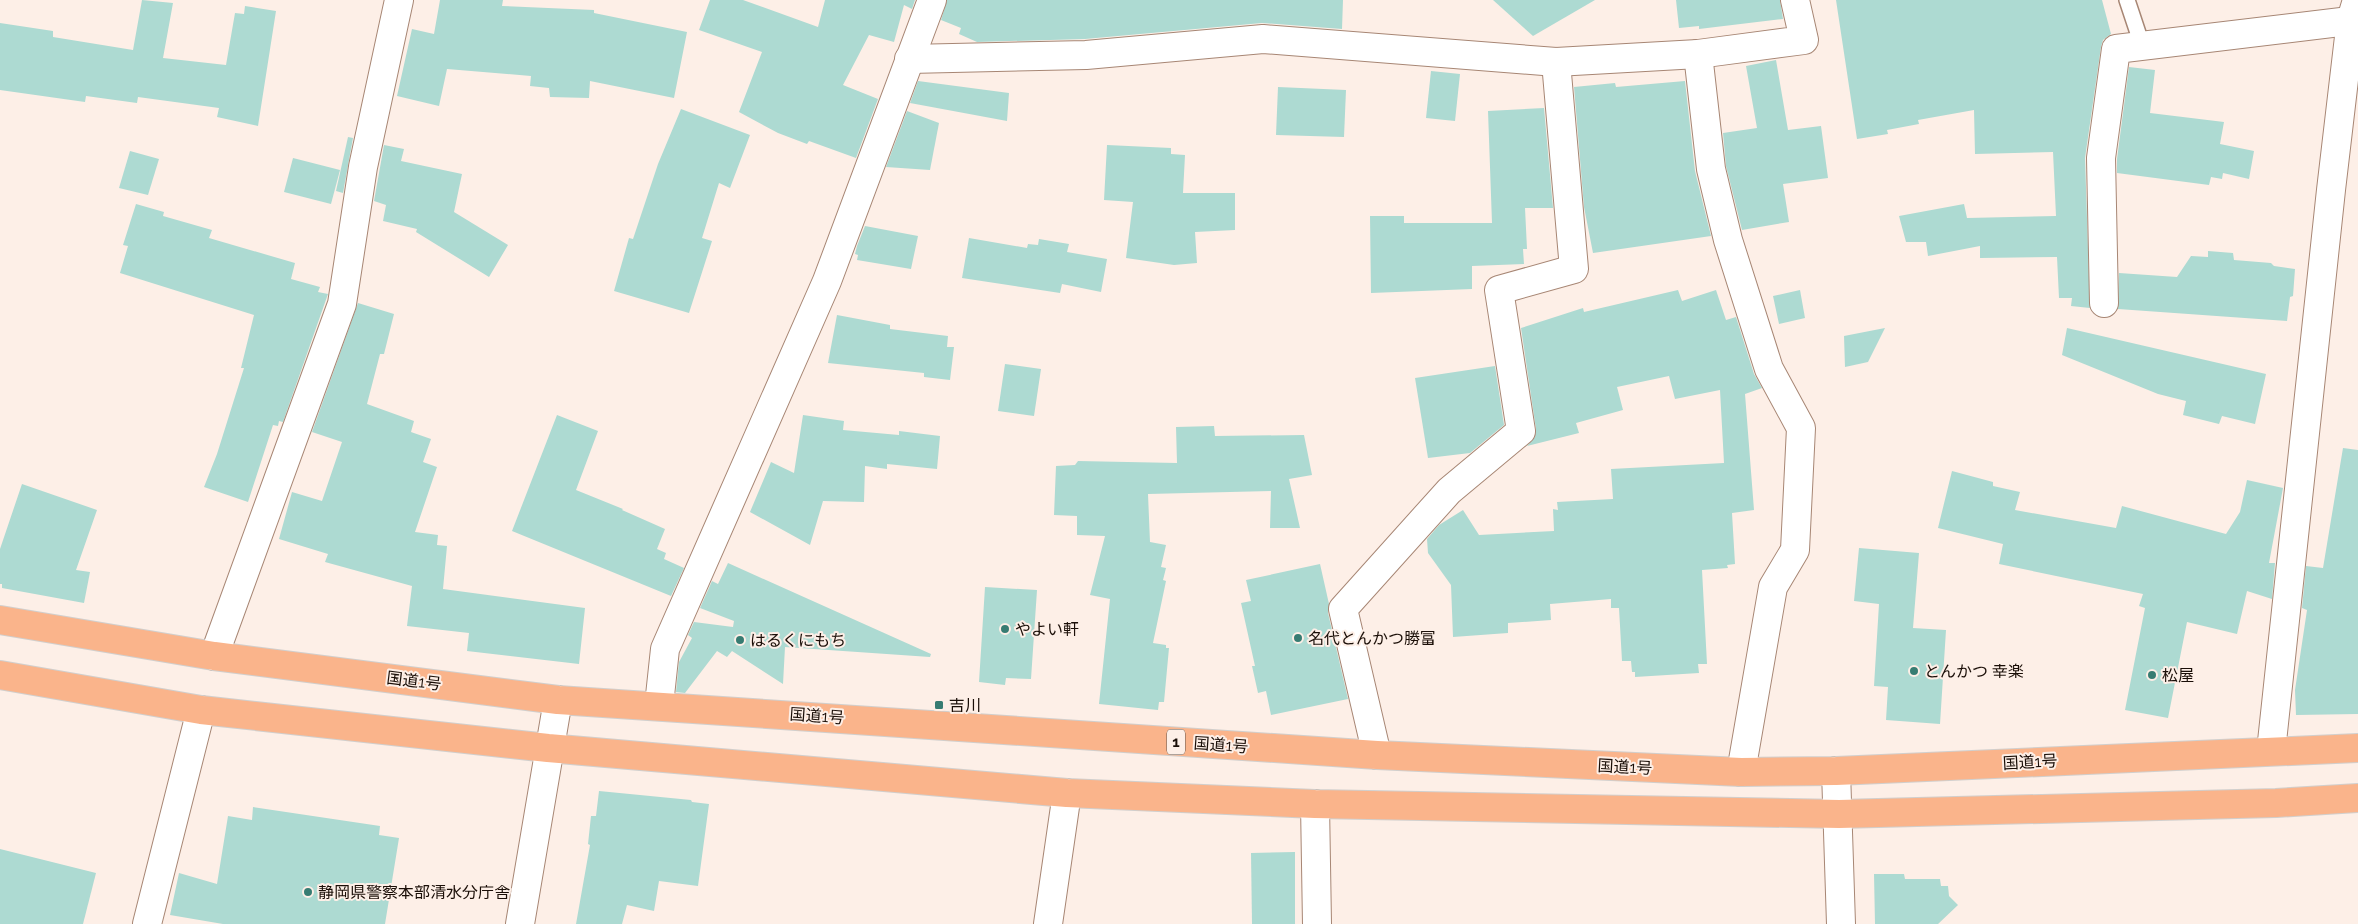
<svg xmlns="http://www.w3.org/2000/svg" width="2358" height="924" font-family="Raleway,'Noto Sans JP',sans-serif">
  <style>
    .building { fill: #addad2 }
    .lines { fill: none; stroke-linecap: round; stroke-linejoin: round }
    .service-casing { stroke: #a78674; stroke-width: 18 }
    .minor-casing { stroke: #a78674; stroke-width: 30 }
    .tertiary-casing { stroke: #a78674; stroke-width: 30 }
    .trunk-casing { stroke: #d1cfcd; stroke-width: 30 }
    .service { stroke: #fff; stroke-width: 15 }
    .minor { stroke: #fff; stroke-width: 28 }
    .tertiary { stroke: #fff; stroke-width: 28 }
    .trunk { stroke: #fab48b; stroke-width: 28 }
    .poi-dot { fill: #377c72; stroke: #fdefe7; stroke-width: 2 }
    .labels { text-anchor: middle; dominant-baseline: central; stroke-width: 4; stroke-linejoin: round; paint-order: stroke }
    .shield { fill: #fdefe7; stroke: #5e524a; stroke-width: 1 }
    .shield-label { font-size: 15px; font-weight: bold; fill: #1a0e07 }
    .poi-label { font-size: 16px; fill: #1a0e07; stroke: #fdefe7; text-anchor: start }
    .street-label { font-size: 16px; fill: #1a0e07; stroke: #fdefe7 }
  </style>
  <rect width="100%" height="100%" fill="#fdefe7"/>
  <!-- building -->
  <g class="building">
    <path d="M142 0 173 3 163 58 226 65 235 13 244 14 245 6 276 11 258 126 217 117 219 108 138 97 137 103 86 96 85 102 0 90V23L53 31V37L133 50Z"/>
    <path d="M440 0H503L502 6 594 10V13L687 32 674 98 590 81 589 98 550 97 549 88 530 86 531 76 447 69 439 106 397 96 412 29 434 34Z"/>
    <path d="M710 0H743L818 27 825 0H915L912 9 904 5 894 42 869 35 843 85 878 99 856 158 809 141 807 144 778 133 739 112 762 52 699 30Z"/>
    <path d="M947 0H1343L1342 29 1262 23 1085 39 977 42 959 34 961 28 941 20Z"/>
    <path d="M1493 0H1595L1533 36Z"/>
    <path d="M1676 0H1780L1783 19 1699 29V26L1679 28Z"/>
    <path d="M1836 0H2102L2111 34 2103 40 2101 47 2085 158 2090 308 2071 306 2072 298H2059L2057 257 1980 258V246L1928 256 1926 242H1906L1899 216 1964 204 1967 218 2056 216 2053 152 1975 154 1974 110 1918 120 1919 124 1887 130 1888 134 1857 139Z"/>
    <path d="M1776 60 1788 130 1821 126 1828 178 1783 184 1789 222 1742 230 1726 166 1723 133 1757 128 1746 66Z"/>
    <path d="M2129 67 2155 70 2150 113 2224 122 2220 144 2254 151 2249 179 2223 173 2222 179 2211 177 2209 185 2117 173V159Z"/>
    <path d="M1431 71 1460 74 1455 121 1426 118Z"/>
    <path d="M918 81 1009 93 1007 121 910 103Z"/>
    <path d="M1685 81 1695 171 1711 236 1593 253 1584 207 1574 87 1615 83 1616 87Z"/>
    <path d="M1278 87 1346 90 1344 137 1276 135Z"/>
    <path d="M1544 108 1553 208H1525L1527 249H1523L1524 264 1472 266V289L1371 293 1370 216H1404V223H1492L1488 111Z"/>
    <path d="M681 109 750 135 730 188 719 183 702 238 712 241 689 313 614 291 629 238 633 239 658 164Z"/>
    <path d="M907 111 939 123 930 170 886 167Z"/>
    <path d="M348 137 353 138 343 193 336 191Z"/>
    <path d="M384 145 404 149 401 161 462 174 454 212 508 245 489 277 416 232 417 229 383 221 386 205 374 201Z"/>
    <path d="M1107 145 1171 148V154L1185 155 1183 193H1235V230L1195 232 1197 263 1174 265 1126 258 1133 202 1104 200Z"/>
    <path d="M130 151 159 159 148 195 119 188Z"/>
    <path d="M293 158 340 170 331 204 284 192Z"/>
    <path d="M136 204 164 212 163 216 212 230 209 238 295 263 291 279 320 287 318 292 328 294 283 422 279 421 278 426 273 425 248 502 204 487 217 454 244 368H241L254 315 120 273 128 246 123 245Z"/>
    <path d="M865 226 918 236 911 269 857 260 858 255 855 254 857 246Z"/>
    <path d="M969 238 1027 248 1028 244 1038 245 1039 239 1069 244 1067 252 1107 259 1101 292 1062 284 1060 293 962 278Z"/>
    <path d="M2208 251 2233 253 2234 260 2271 263 2274 266 2295 269 2293 296 2290 297 2287 321 2118 309 2119 273 2177 277 2191 256 2208 257Z"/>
    <path d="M1678 290 1682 301 1716 290 1726 320 1736 317 1754 374 1762 388 1745 394 1754 510 1732 513 1735 564 1727 565 1728 568 1702 570 1707 664H1698L1699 673 1635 677V672H1632L1631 661H1622L1619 608H1611V599L1550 604 1551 620 1508 623V633L1453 637 1451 585 1428 553 1427 539 1439 525 1463 510 1479 535 1554 531 1553 509 1558 510 1557 502 1613 499 1611 469 1724 463 1720 390 1675 399 1669 376 1617 387 1623 410 1576 423 1579 433 1527 446 1535 437 1536 429 1521 328 1583 308 1584 312Z"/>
    <path d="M1800 290 1805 318 1779 324 1773 296Z"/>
    <path d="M358 303 394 314 384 354H380L367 404 414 421 411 432 431 439 423 462 437 467 415 532 438 535 437 545 447 546 443 589 585 608 579 664 467 651 469 633 407 626 412 586 325 562 328 554 279 539 292 492 322 501 342 442 312 432Z"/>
    <path d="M837 315 890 325V329L948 336 947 347H954L950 380 924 377V373L828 363Z"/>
    <path d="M1885 328 1868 362 1845 367 1844 336Z"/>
    <path d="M2067 328 2266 374 2255 424 2222 416 2219 424 2183 415 2186 401 2158 394 2062 355Z"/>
    <path d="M1005 364 1041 369 1034 416 998 411Z"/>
    <path d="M1495 366 1504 425 1470 453 1428 458 1415 378Z"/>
    <path d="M557 415 598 431 576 490 623 509 622 510 665 529 657 549 666 553 664 559 684 568 671 596 512 531Z"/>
    <path d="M803 415 844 421 843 430 899 435V431L940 436 937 469 887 464V469L865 466 864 502 823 501 810 545 750 512 771 462 794 473Z"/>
    <path d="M1214 426 1215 436 1304 435 1312 475 1289 479 1300 528H1270L1271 491 1148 494 1150 542 1166 545 1161 567 1166 568 1163 580 1166 581 1153 643 1166 645V648H1169L1164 702H1159L1158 710 1099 704 1110 599 1090 595 1105 536 1077 535V516L1054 515 1056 466 1075 465 1078 461 1177 463 1176 427Z"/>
    <path d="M2343 448 2358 450V714L2296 715 2295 690 2307 610 2302 608 2306 566 2323 568Z"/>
    <path d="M1952 471 1993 482V486L2020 492 2015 510 2116 528 2122 506 2226 534 2240 512 2247 480 2283 488 2269 563H2275L2272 599 2247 591 2237 634 2187 622 2168 718 2125 710 2145 608 2139 606 2143 594 1999 564 2003 544 1938 528Z"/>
    <path d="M22 484 97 510 76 570 90 572 84 603 2 588V584H0V549Z"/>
    <path d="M1859 548 1919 553 1913 628 1946 630 1940 724 1886 720 1888 687 1874 686 1879 604 1854 601Z"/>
    <path d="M728 563 931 654 930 657 785 647 783 684 732 651 727 657 717 651 685 693 676 692 679 662 692 638 688 635 694 622 733 627 734 621 700 608 712 581 718 584Z"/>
    <path d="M1320 564 1329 604 1328 613 1348 699 1271 715 1266 691 1258 693 1252 666H1255L1241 603 1251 601 1246 580Z"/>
    <path d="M985 587 1037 590 1031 679 1006 678 1005 685 979 682Z"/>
    <path d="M599 791 691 800 692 802 709 804 698 886 659 881 654 911 627 905 622 924H576L590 845 588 844 591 816H596Z"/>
    <path d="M253 807 380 826 379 835 399 838 385 924H223L170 915 179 873 217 884 228 816 252 820Z"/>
    <path d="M0 849 96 873 83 924H0Z"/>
    <path d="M1295 852V924H1252L1251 853Z"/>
    <path d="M1874 874H1904L1905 879H1940L1941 886H1948L1949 896 1958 905 1938 924H1875Z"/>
  </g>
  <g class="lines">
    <defs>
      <path id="service" d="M2127 0 2142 45"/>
      <g id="minor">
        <path d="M1698 54 1711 169 1728 240 1769 369 1801 428 1795 550 1773 587 1741 772"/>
        <path d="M909 59 1086 55 1263 39 1556 62 1698 54 1804 40 1795 0"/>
        <path d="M2104 303 2101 158 2116 49 2358 20"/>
        <path d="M214 656 342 304 363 167 399 0"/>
        <path d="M659 705 665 649 827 281 932 0"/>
        <path d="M2271 751 2331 190 2351 20 2357 0"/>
        <path d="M1377 755 1343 609 1449 491 1521 431 1499 290 1574 269 1556 62"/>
        <path d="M1315 804 1317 924"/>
        <path d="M147 924 201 710"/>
        <path d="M1048 924 1067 793"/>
      </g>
      <g id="tertiary">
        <path d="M1836 771 1841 924"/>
        <path d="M520 924 558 700"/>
      </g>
      <g id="trunk">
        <path d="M0 620 214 656 558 700 1377 755 1741 772 1836 771 2358 748"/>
        <path d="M0 675 201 710 548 748 1067 793 1315 804 1839 814 2276 803 2358 798"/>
      </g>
    </defs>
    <!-- service casing -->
    <use href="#service" class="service-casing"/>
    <!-- minor casing -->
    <use href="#minor" class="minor-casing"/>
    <!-- tertiary casing -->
    <use href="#tertiary" class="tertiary-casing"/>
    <!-- trunk casing -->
    <use href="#trunk" class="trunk-casing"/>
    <!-- service -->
    <use href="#service" class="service"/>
    <!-- minor -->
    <use href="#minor" class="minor"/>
    <!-- tertiary -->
    <use href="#tertiary" class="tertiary"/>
    <!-- trunk -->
    <use href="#trunk" class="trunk"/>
  </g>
  <!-- markers -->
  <g class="poi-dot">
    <circle cx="1005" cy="629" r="5"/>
    <circle cx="1298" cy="638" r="5"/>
    <circle cx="740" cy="640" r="5"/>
    <circle cx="1914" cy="671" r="5"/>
    <circle cx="2152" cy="675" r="5"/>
    <rect x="934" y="700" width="10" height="10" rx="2.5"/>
    <circle cx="308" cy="892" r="5"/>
  </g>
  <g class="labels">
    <!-- shield labels -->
    <rect class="shield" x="1167" y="729.5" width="18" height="25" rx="4"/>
    <g class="shield-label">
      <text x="1176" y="742">1</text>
    </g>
    <!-- poi labels -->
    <g class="poi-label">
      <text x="1015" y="629">やよい軒</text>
      <text x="1308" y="638">名代とんかつ勝富</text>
      <text x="750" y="640">はるくにもち</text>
      <text x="1924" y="671">とんかつ 幸楽</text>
      <text x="2162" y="675">松屋</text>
      <text x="949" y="705">吉川</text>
      <text x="318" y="892">静岡県警察本部清水分庁舎</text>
    </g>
    <!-- street labels -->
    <g class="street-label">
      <text transform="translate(414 681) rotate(7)">国道1号</text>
      <text transform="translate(817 716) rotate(4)">国道1号</text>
      <text transform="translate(1221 745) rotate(4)">国道1号</text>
      <text transform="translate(2030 762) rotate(-3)">国道1号</text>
      <text transform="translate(1625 767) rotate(3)">国道1号</text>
    </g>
  </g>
</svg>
